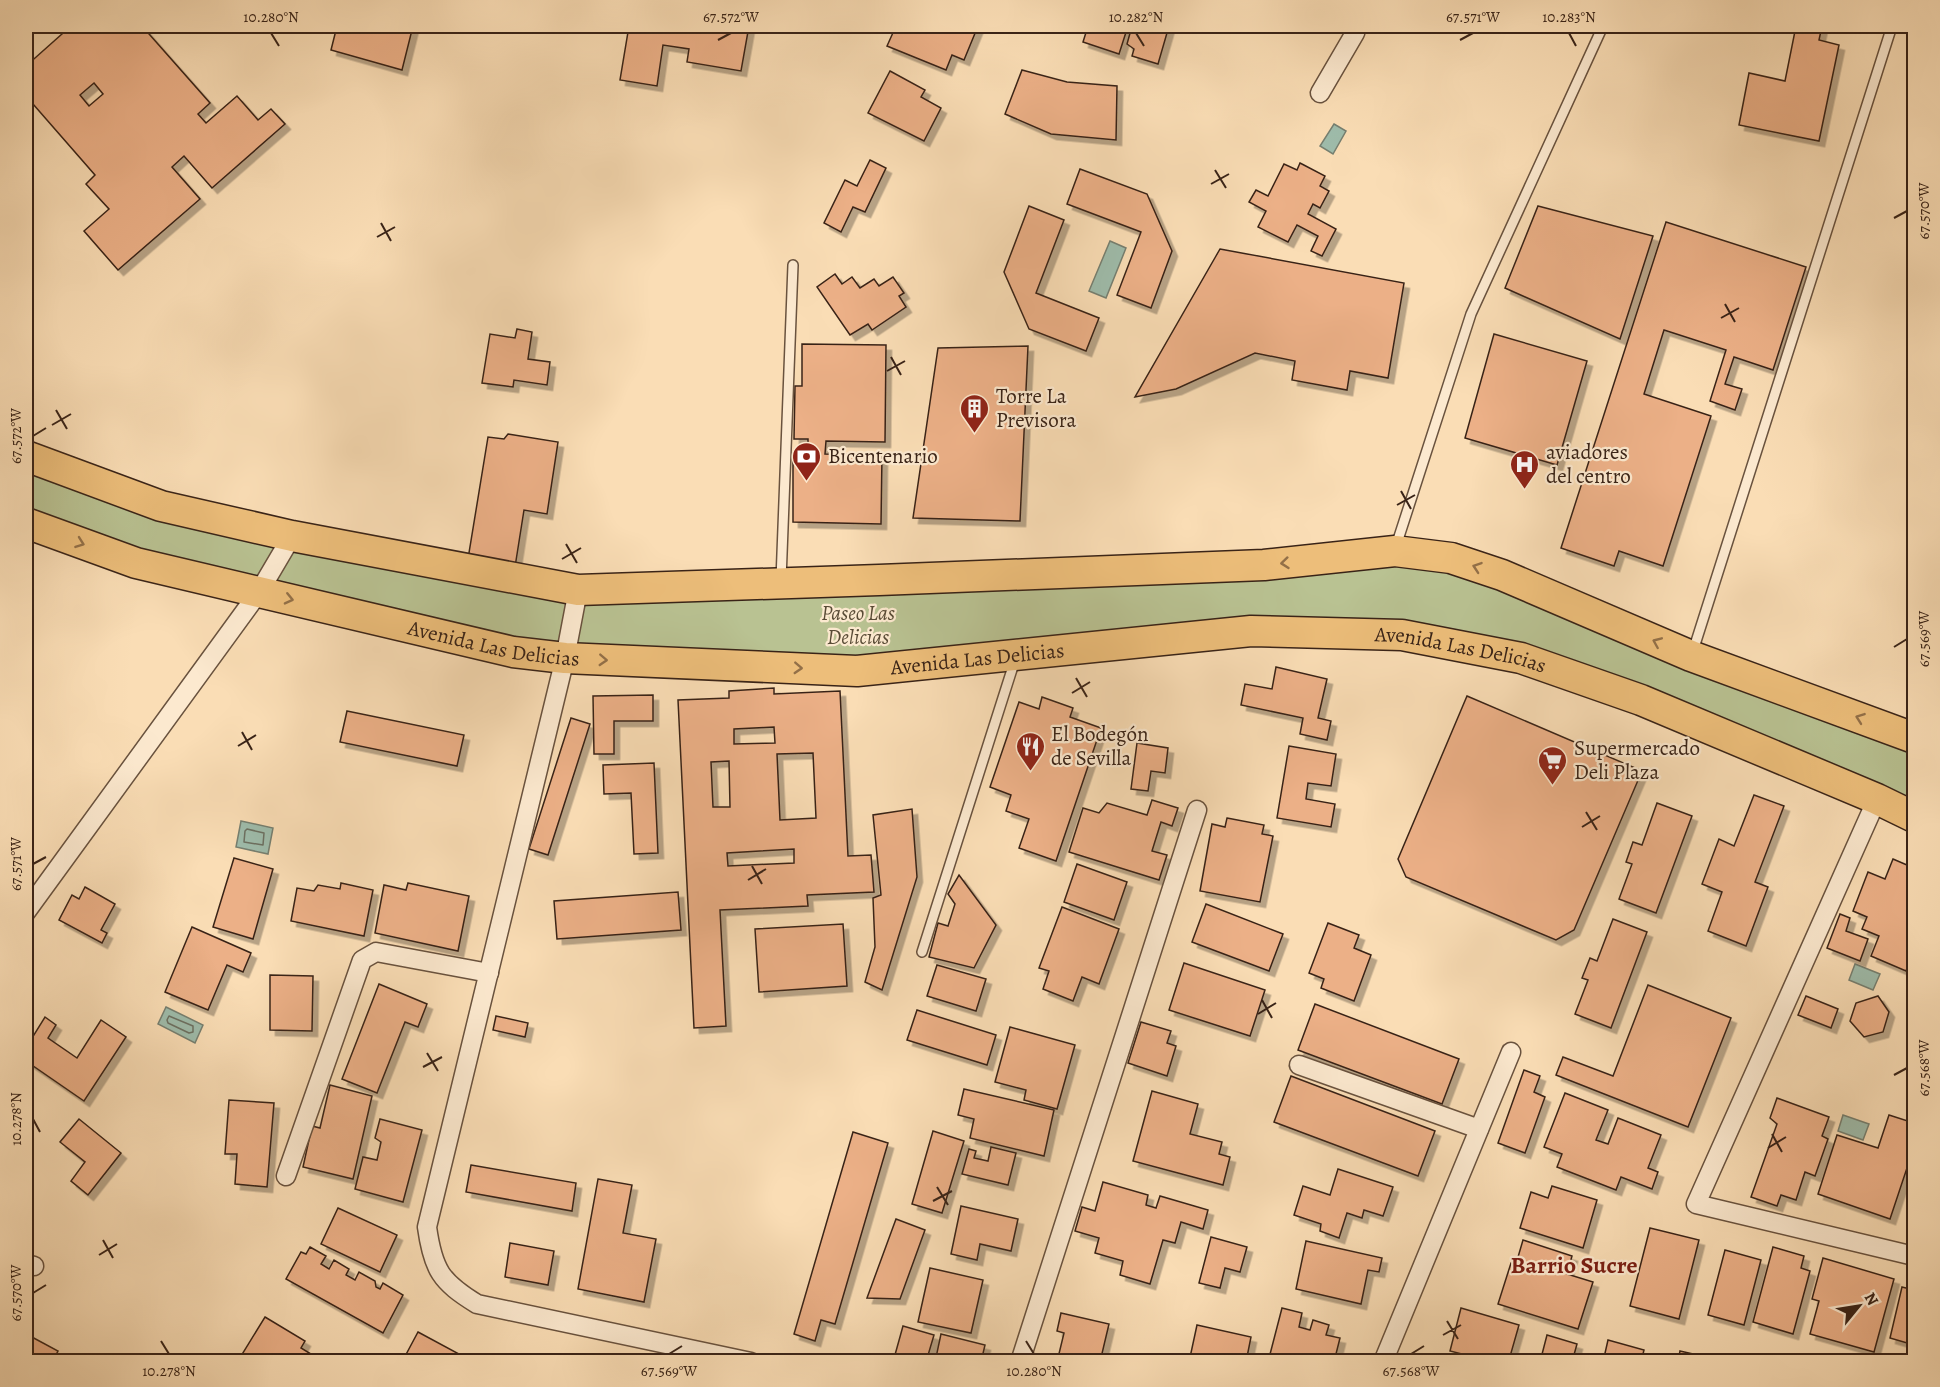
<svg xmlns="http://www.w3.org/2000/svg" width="1940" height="1387" font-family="Alegreya,serif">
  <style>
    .green { fill: #b9c292; stroke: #797254; stroke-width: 1.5 }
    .water { fill: #9ebcab; stroke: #767f70; stroke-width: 1.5 }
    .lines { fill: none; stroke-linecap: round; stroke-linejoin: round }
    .shore { stroke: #6c7061; stroke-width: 1.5 }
    .building { fill: #ecb087; stroke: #392317; stroke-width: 1.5; fill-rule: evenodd; filter: url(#shadow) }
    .service-casing { stroke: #69523e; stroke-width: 12 }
    .minor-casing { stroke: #69523e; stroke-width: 21 }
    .primary-casing { stroke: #392317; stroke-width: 33 }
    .service { stroke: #fce9cf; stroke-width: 9 }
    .minor { stroke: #fce9cf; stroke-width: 18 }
    .primary { stroke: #edbe7a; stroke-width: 30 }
    .oneway { stroke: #937048 }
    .ticks { fill: none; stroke: #392317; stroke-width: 2 }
    .labels { text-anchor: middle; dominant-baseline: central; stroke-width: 4.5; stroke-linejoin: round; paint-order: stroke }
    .poi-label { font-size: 21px; fill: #392317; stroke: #fce9cf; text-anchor: start }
    .park-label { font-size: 21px; font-style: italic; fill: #594b36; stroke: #fce9cf }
    .street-label { font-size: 21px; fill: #392317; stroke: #fce9cf }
    .quarter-label { font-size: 24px; font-weight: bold; fill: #7a1f14; stroke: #fce9cf }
    .neatline { fill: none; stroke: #392317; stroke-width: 2 }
    .ticks-label { font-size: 15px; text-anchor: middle; fill: #392317 }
  </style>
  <defs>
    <filter id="shadow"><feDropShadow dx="5.5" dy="5.5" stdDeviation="0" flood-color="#0004"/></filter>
  </defs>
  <rect width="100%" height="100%" fill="#faddb5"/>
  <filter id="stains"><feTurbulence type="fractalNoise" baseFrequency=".00333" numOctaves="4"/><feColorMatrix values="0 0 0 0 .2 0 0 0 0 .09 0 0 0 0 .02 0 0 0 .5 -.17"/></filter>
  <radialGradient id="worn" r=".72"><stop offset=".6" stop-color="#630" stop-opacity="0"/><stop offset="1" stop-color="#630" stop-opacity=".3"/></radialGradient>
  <!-- green -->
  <path class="green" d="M26 456 161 506 578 590 1395 551 1914 738V817L1524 660 1402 635 857 671 565 658 26 523Z"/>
  <!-- water -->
  <g class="water">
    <path d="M1334 124 1346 131 1333 154 1320 146Z"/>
    <path d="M1110 241 1126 248 1106 298 1089 291Z"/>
    <path d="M241 821 273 828 268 854 236 847Z"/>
    <path d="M1855 964 1880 974 1873 990 1849 980Z"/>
    <path d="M166 1007 203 1025 195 1043 158 1024Z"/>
    <path d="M1843 1115 1869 1124 1863 1140 1838 1131Z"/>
  </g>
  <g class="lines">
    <!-- shore -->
    <g class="shore">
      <path d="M247 829 264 833 263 845 244 842 245 831Z"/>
      <path d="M169 1016 193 1026V1032L189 1033 168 1023 167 1020Z"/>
    </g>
  </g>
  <!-- building -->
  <g class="building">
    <path d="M71 26H142L210 103 198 114 206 123 237 96 258 120 271 109 285 124 212 188 184 156 172 167 200 199 118 270 84 231 109 209 86 184 95 175 26 96V66ZM94 83 103 94 89 106 80 95Z"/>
    <path d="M337 26H413L402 70 331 50Z"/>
    <path d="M629 26H749L741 71 687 62 689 49 663 45 657 86 620 80Z"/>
    <path d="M896 26H978L964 60 952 55 946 70 887 46Z"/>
    <path d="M1088 26H1128L1119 54 1083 42Z"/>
    <path d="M1132 26H1169L1158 64 1132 56 1134 49 1127 44Z"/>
    <path d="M1796 26H1822L1819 40 1839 45 1819 141 1739 125 1749 73 1785 81Z"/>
    <path d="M1022 70 1067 82 1117 86 1116 140 1051 134 1005 114Z"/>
    <path d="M890 71 925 90 921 97 941 108 924 141 868 113Z"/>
    <path d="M870 160 886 168 865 212 853 207 841 232 824 223 845 180 857 186Z"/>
    <path d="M1300 163 1325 176 1320 186 1329 191 1320 208 1313 204 1308 214 1336 229 1322 256 1311 251 1318 236 1297 225 1288 242 1258 227 1266 211 1249 202 1256 190 1268 196 1284 164 1297 170Z"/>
    <path d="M1080 169 1147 194 1172 251 1151 308 1117 295 1141 232 1067 204Z"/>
    <path d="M1029 206 1064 220 1036 293 1099 318 1086 351 1029 329 1004 272Z"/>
    <path d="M1538 206 1653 236 1620 339 1505 288Z"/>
    <path d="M1666 222 1806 267 1773 370 1734 357 1725 384 1742 389 1735 410 1710 401 1726 350 1664 330 1644 394 1711 416 1663 566 1619 551 1614 566 1561 548Z"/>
    <path d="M1220 249 1404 283 1388 378 1350 371 1347 390 1292 380 1295 361 1255 353 1176 389 1135 397Z"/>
    <path d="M835 274 842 284 852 277 860 288 874 279 879 286 893 277 904 293 899 296 906 307 872 330 868 324 850 335 817 287Z"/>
    <path d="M517 329 532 332 528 359 550 362 547 385 514 380 513 387 482 383 490 334 515 338Z"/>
    <path d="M1494 334 1587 361 1557 465 1465 438Z"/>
    <path d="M802 344 886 345 885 442 826 441 825 454 882 455 881 524 793 522V461H808V439H794L795 386H802Z"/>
    <path d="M1028 346 1020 521 913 518 938 348Z"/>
    <path d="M508 434 558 442 547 514 524 510 515 567 468 559 488 437 504 439Z"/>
    <path d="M1276 667 1327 679 1318 718 1331 721 1327 740 1300 734 1303 718 1241 705 1245 684 1272 689Z"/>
    <path d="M774 688V694L840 691 848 856 871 855 874 892 807 895 808 906 720 910 726 1026 694 1028 678 700 729 698V691ZM774 727 775 743 734 744V729ZM813 753 816 818 780 820 777 754ZM729 761 730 807H713L711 762ZM794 849V863L728 866 727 853Z"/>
    <path d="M653 695V721H614V754H594L593 696Z"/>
    <path d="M1467 696 1642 771 1574 930 1556 940 1406 877 1398 859Z"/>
    <path d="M1042 697 1073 708 1070 717 1101 728 1056 861 1019 848 1029 819 1006 811 1011 795 990 787 1019 702 1039 709Z"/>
    <path d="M347 711 464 735 457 766 340 742Z"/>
    <path d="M571 718 590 724 548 855 529 849Z"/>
    <path d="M1137 743 1168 748 1165 773 1151 771 1148 791 1131 789Z"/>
    <path d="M1289 746 1336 754 1331 786 1308 783 1306 799 1335 804 1331 827 1277 818Z"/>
    <path d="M654 763 658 853 634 854 631 793 604 794 603 765Z"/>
    <path d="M1754 795 1784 806 1755 882 1768 887 1746 946 1708 931 1722 892 1702 884 1719 839 1734 846Z"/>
    <path d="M1152 800 1178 808 1172 826 1161 822 1152 851 1167 855 1159 880 1069 852 1083 808 1099 813 1107 803 1147 815Z"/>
    <path d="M1657 803 1692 816 1656 913 1619 899 1632 864 1626 862 1633 842 1642 845Z"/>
    <path d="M912 809 917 877 882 990 865 982 875 947 873 898 881 895 873 815Z"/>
    <path d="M1227 818 1264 825 1262 834 1273 836 1260 902 1200 891 1212 824 1225 827Z"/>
    <path d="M234 858 273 869 253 939 213 927Z"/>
    <path d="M1893 859 1914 868V949L1906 971 1871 956 1879 936 1862 929 1867 917 1853 911 1868 872 1885 879Z"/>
    <path d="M1077 864 1127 882 1114 920 1064 902Z"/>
    <path d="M959 875 996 925 974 968 929 957 938 923 948 926 955 904 948 894Z"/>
    <path d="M341 883 373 890 364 936 291 921 297 888 314 891 318 885 340 889Z"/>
    <path d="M408 883 469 896 458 951 375 933 384 885 406 890Z"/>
    <path d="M85 887 115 904 101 930 107 933 102 943 59 920 72 895 79 899Z"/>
    <path d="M678 892 681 930 557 939 554 901Z"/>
    <path d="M1206 904 1283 934 1269 971 1192 942Z"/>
    <path d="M1062 907 1119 929 1099 984 1082 977 1073 1001 1043 989 1049 971 1039 968Z"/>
    <path d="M1840 914 1850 918 1846 931 1868 939 1860 961 1827 948Z"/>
    <path d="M1613 919 1647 932 1611 1028 1575 1014 1588 980 1582 978 1590 958 1597 961Z"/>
    <path d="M1328 923 1359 935 1354 948 1371 955 1354 1001 1321 988 1324 979 1309 973Z"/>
    <path d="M843 924 847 986 759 992 755 929Z"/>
    <path d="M192 927 251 953 243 972 227 965 208 1010 165 992Z"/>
    <path d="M1184 963 1265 990 1250 1036 1169 1010Z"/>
    <path d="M937 965 986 979 976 1011 927 996Z"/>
    <path d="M270 975 313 976 312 1031 270 1030Z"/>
    <path d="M379 984 427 1004 418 1027 405 1022 377 1093 342 1079Z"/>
    <path d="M1648 985 1731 1018 1688 1127 1556 1075 1563 1057 1613 1076Z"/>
    <path d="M1806 996 1838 1009 1831 1028 1798 1015Z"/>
    <path d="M1878 996 1889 1012 1883 1032 1864 1037 1850 1021 1856 1003Z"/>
    <path d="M1315 1004 1459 1059 1442 1104 1298 1050Z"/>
    <path d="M917 1010 996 1035 987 1065 907 1040Z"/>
    <path d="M496 1016 528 1023 525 1037 493 1030Z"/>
    <path d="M45 1017 56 1025 48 1038 77 1058 101 1020 126 1037 84 1101 26 1061 32 1050 27 1046Z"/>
    <path d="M1141 1022 1171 1031 1167 1043 1176 1046 1167 1076 1128 1063Z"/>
    <path d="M1010 1027 1075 1045 1057 1109 1024 1100 1026 1090 995 1082Z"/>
    <path d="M1524 1070 1540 1076 1534 1092 1545 1097 1525 1153 1498 1143Z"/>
    <path d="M1291 1076 1435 1131 1418 1176 1274 1122Z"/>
    <path d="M330 1085 372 1096 353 1179 303 1167 312 1126 320 1128Z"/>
    <path d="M964 1089 1054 1110 1044 1156 970 1138 974 1119 958 1115Z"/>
    <path d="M1152 1091 1198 1104 1190 1134 1222 1142 1219 1154 1230 1157 1223 1185 1133 1161Z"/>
    <path d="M1565 1093 1608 1110 1596 1140 1608 1144 1618 1118 1661 1135 1648 1168 1658 1172 1652 1189 1621 1177 1616 1190 1557 1167 1562 1154 1544 1147Z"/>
    <path d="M1777 1098 1829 1117 1822 1136 1828 1139 1815 1176 1805 1172 1796 1200 1781 1195 1777 1206 1751 1197 1777 1124 1770 1118Z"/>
    <path d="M229 1100 274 1103 267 1187 235 1184 237 1154H225Z"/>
    <path d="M1889 1115 1914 1123V1147L1890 1219 1818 1194 1837 1135 1878 1148Z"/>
    <path d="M79 1119 121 1153 88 1195 71 1181 85 1162 60 1142Z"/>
    <path d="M380 1119 422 1130 403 1202 355 1189 363 1157 377 1160 381 1142 375 1138Z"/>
    <path d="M933 1131 964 1141 942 1213 912 1204Z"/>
    <path d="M853 1132 888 1143 835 1324 821 1320 815 1341 794 1334Z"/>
    <path d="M991 1147 1016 1153 1008 1185 962 1174 969 1149 976 1151 974 1158 988 1161Z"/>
    <path d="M471 1165 576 1183 572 1211 466 1192Z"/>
    <path d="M1338 1169 1393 1187 1383 1216 1364 1210 1362 1218 1347 1213 1339 1238 1320 1231 1321 1224 1294 1215 1303 1186 1330 1195Z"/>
    <path d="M598 1179 632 1185 623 1233 656 1239 644 1302 578 1289Z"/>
    <path d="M1103 1182 1148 1195 1146 1205 1156 1208 1160 1196 1208 1210 1203 1229 1181 1222 1175 1243 1163 1240 1150 1284 1120 1275 1123 1261 1095 1253 1099 1238 1075 1231 1082 1207 1095 1211Z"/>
    <path d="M1552 1186 1597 1200 1583 1248 1520 1228 1531 1192 1548 1198Z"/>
    <path d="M961 1206 1018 1219 1011 1251 980 1244 977 1260 951 1254Z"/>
    <path d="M338 1208 397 1235 380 1272 321 1244Z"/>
    <path d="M896 1219 925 1230 900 1299 867 1298Z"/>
    <path d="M1650 1228 1699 1240 1679 1319 1630 1306Z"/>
    <path d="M1211 1237 1247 1247 1240 1272 1225 1268 1220 1288 1199 1283Z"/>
    <path d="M1523 1240 1572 1256 1567 1274 1593 1282 1578 1329 1498 1304 1511 1263 1516 1264Z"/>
    <path d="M1306 1241 1382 1258 1379 1272 1368 1270 1361 1304 1296 1289Z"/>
    <path d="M510 1243 554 1251 548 1285 505 1277Z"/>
    <path d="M310 1247 326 1256 321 1264 329 1269 334 1260 349 1269 346 1275 355 1280 359 1272 375 1281 376 1287 380 1289 383 1283 403 1295 383 1333 286 1279 301 1252 306 1254Z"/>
    <path d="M1773 1247 1804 1256 1801 1268 1810 1271 1793 1334 1753 1322Z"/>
    <path d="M1725 1250 1761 1260 1744 1325 1708 1315Z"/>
    <path d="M1823 1258 1894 1279 1874 1352 1810 1334 1819 1301 1812 1299Z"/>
    <path d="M930 1268 983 1280 971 1333 918 1322Z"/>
    <path d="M1902 1287 1914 1290V1345L1890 1338Z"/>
    <path d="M1282 1308 1302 1313 1299 1327 1310 1330 1313 1320 1329 1325 1326 1335 1340 1338 1334 1362H1268Z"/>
    <path d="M1461 1308 1519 1325 1509 1360 1514 1362H1460L1462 1354 1450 1351Z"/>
    <path d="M1061 1313 1109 1324 1100 1362H1057L1064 1333 1057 1331Z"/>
    <path d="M265 1317 305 1341 301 1348 324 1362H249L241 1356Z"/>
    <path d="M1197 1325 1251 1337 1246 1362H1189Z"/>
    <path d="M903 1326 934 1335 926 1362H893Z"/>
    <path d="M418 1332 459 1354 455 1362H402Z"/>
    <path d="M941 1334 985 1345 981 1362H935Z"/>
    <path d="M1547 1335 1577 1344 1572 1362H1540Z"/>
    <path d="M30 1336 58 1351 52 1362H26V1343Z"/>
    <path d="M1608 1340 1644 1350 1641 1362H1603Z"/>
    <path d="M1680 1351 1728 1362H1678Z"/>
  </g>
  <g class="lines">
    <defs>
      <g id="service">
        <path d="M1396 546 1471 314 1603 26"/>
        <path d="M781 580 793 265"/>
        <path d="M1693 651 1892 26"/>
        <path d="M922 952 1015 660"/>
      </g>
      <g id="minor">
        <path d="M1320 93 1355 33 1349 26"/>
        <path d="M578 590 565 658 427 1227C433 1270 441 1282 477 1304L751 1362"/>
        <path d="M1877 799 1696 1204 1914 1256"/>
        <path d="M26 912 259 592 292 536"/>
        <path d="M1299 1065 1479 1129"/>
        <path d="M286 1176 362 960 376 952 489 973"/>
        <path d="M26 1264 34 1266"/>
        <path d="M1020 1362 1197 810"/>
        <path d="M1383 1362 1511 1052"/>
      </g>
      <g id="primary">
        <path d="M26 456 161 506 292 536 578 590 879 580 1264 565 1395 551 1451 558 1502 575 1691 656 1914 738"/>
        <path id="s1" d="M26 523 136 563 513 652 565 658 857 671 1251 631 1402 635 1521 658 1641 700 1877 799 1914 817"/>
      </g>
    </defs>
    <!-- service casing -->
    <use href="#service" class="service-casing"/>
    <!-- minor casing -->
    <use href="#minor" class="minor-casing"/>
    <!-- primary casing -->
    <use href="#primary" class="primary-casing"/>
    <!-- service -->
    <use href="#service" class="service"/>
    <!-- minor -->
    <use href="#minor" class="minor"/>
    <!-- primary -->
    <use href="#primary" class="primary"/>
  </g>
  <!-- one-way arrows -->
  <defs><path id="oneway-chevron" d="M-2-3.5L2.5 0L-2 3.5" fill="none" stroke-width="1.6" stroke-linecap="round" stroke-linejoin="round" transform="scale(1.5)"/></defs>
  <g class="oneway">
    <use href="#oneway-chevron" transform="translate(80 543) rotate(20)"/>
    <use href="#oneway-chevron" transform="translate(1285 563) rotate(174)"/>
    <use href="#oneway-chevron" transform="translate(1477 567) rotate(-161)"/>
    <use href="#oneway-chevron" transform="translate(289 599) rotate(13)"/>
    <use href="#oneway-chevron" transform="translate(1657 642) rotate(-157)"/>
    <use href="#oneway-chevron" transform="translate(603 660) rotate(3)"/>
    <use href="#oneway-chevron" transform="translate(798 668) rotate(3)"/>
    <use href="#oneway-chevron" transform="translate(1860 718) rotate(-160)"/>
  </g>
  <!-- ticks -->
  <path class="ticks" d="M271 33 279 46M1136 33 1144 46M1569 33 1576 46M718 40 731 33M1460 40 1473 33M1215 170 1226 188M1211 184 1229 174M1894 218 1907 211M381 223 391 241M377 237 395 227M1725 304 1735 322M1721 318 1739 308M891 357 901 375M887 371 905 361M56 410 67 429M52 425 71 414M33 436 46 428M1401 491 1411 509M1397 505 1415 495M566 544 577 563M562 559 581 548M1894 647 1907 639M1076 678 1087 697M1072 693 1090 682M242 732 252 750M238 746 256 735M1586 812 1597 830M1582 827 1600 816M33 864 46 857M752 866 762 884M748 880 766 869M1262 1000 1272 1018M1258 1014 1276 1003M427 1053 438 1071M423 1067 442 1057M1894 1075 1907 1068M33 1119 40 1132M1772 1134 1782 1152M1768 1148 1786 1137M937 1187 948 1205M933 1201 952 1191M103 1240 113 1258M99 1255 117 1244M33 1293 46 1285M1447 1321 1458 1339M1443 1335 1461 1325M161 1341 169 1354M1026 1341 1034 1354M669 1354 682 1346M1411 1354 1424 1346"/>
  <!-- icons -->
  <defs>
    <symbol id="building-pin" viewBox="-11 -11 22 30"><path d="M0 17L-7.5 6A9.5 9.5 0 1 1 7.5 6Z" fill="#8f2418" stroke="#fce9cf"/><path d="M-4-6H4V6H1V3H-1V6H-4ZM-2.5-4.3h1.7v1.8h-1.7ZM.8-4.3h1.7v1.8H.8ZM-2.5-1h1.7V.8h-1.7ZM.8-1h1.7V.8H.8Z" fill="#fff"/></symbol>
    <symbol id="bank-pin" viewBox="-11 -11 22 30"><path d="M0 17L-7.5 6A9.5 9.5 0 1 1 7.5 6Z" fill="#8f2418" stroke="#fce9cf"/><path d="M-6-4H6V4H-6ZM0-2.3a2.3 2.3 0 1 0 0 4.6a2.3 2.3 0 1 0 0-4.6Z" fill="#fff"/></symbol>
    <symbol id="hospital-pin" viewBox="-11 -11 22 30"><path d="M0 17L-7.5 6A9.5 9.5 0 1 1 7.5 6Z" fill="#8f2418" stroke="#fce9cf"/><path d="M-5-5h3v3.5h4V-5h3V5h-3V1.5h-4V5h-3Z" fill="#fff"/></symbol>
    <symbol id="restaurant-pin" viewBox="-11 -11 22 30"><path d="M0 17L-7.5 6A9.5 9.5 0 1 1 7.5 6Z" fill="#8f2418" stroke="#fce9cf"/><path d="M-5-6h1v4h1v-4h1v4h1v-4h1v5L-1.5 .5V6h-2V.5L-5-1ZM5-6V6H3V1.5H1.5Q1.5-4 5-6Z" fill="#fff"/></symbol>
    <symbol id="supermarket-pin" viewBox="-11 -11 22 30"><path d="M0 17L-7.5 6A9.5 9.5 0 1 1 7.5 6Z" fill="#8f2418" stroke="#fce9cf"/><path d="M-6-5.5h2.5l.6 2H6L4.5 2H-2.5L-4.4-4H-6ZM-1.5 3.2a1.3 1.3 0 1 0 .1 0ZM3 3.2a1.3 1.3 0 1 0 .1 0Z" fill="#fff"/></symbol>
  </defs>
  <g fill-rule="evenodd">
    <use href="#building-pin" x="958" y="392" width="33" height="45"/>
    <use href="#bank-pin" x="790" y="440" width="33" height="45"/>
    <use href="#hospital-pin" x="1508" y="448" width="33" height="45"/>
    <use href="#restaurant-pin" x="1014" y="730" width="33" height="45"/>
    <use href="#supermarket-pin" x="1536" y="744" width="33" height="45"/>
  </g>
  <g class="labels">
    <!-- poi labels -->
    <g class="poi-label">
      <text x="996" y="396">Torre La<tspan x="996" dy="24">Previsora</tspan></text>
      <text x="1546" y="452">aviadores<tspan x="1546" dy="24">del centro</tspan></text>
      <text x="828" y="456">Bicentenario</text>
      <text x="1051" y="734">El Bodegón<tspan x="1051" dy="24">de Sevilla</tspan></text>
      <text x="1574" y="748">Supermercado<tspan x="1574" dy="24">Deli Plaza</tspan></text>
    </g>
    <!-- park labels -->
    <g class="park-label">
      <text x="858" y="613">Paseo Las<tspan x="858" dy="24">Delicias</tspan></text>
    </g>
    <!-- street labels -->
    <g class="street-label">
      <text stroke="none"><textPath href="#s1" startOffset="484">Avenida Las Delicias</textPath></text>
      <text stroke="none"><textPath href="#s1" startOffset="1456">Avenida Las Delicias</textPath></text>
      <text stroke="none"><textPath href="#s1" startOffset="970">Avenida Las Delicias</textPath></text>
    </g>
    <!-- quarter labels -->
    <g class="quarter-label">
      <text x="1574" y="1265">Barrio Sucre</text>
    </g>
  </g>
  <!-- margin -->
  <rect width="1940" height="1387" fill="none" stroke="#faddb5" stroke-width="66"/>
  <!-- north arrow -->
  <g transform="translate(1859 1306) rotate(60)" stroke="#fce9cf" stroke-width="4.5" paint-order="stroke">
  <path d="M0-4.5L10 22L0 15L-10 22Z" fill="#392317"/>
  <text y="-9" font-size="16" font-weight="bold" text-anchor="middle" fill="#392317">N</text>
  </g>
  <rect x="33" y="33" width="1874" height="1321" class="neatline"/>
  <g class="ticks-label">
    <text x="271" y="22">10.280°N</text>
    <text x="731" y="22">67.572°W</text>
    <text x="1136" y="22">10.282°N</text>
    <text x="1473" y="22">67.571°W</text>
    <text x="1569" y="22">10.283°N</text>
    <text transform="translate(1924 211) rotate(-90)" y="5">67.570°W</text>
    <text transform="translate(16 436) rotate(-90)" y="5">67.572°W</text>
    <text transform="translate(1924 639) rotate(-90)" y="5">67.569°W</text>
    <text transform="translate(16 864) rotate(-90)" y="5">67.571°W</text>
    <text transform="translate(1924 1068) rotate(-90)" y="5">67.568°W</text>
    <text transform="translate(16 1119) rotate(-90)" y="5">10.278°N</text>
    <text transform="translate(16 1293) rotate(-90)" y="5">67.570°W</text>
    <text x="169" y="1376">10.278°N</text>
    <text x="669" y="1376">67.569°W</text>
    <text x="1034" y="1376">10.280°N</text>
    <text x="1411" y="1376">67.568°W</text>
  </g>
  <rect width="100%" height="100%" filter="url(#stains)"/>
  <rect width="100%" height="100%" fill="url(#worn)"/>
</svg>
